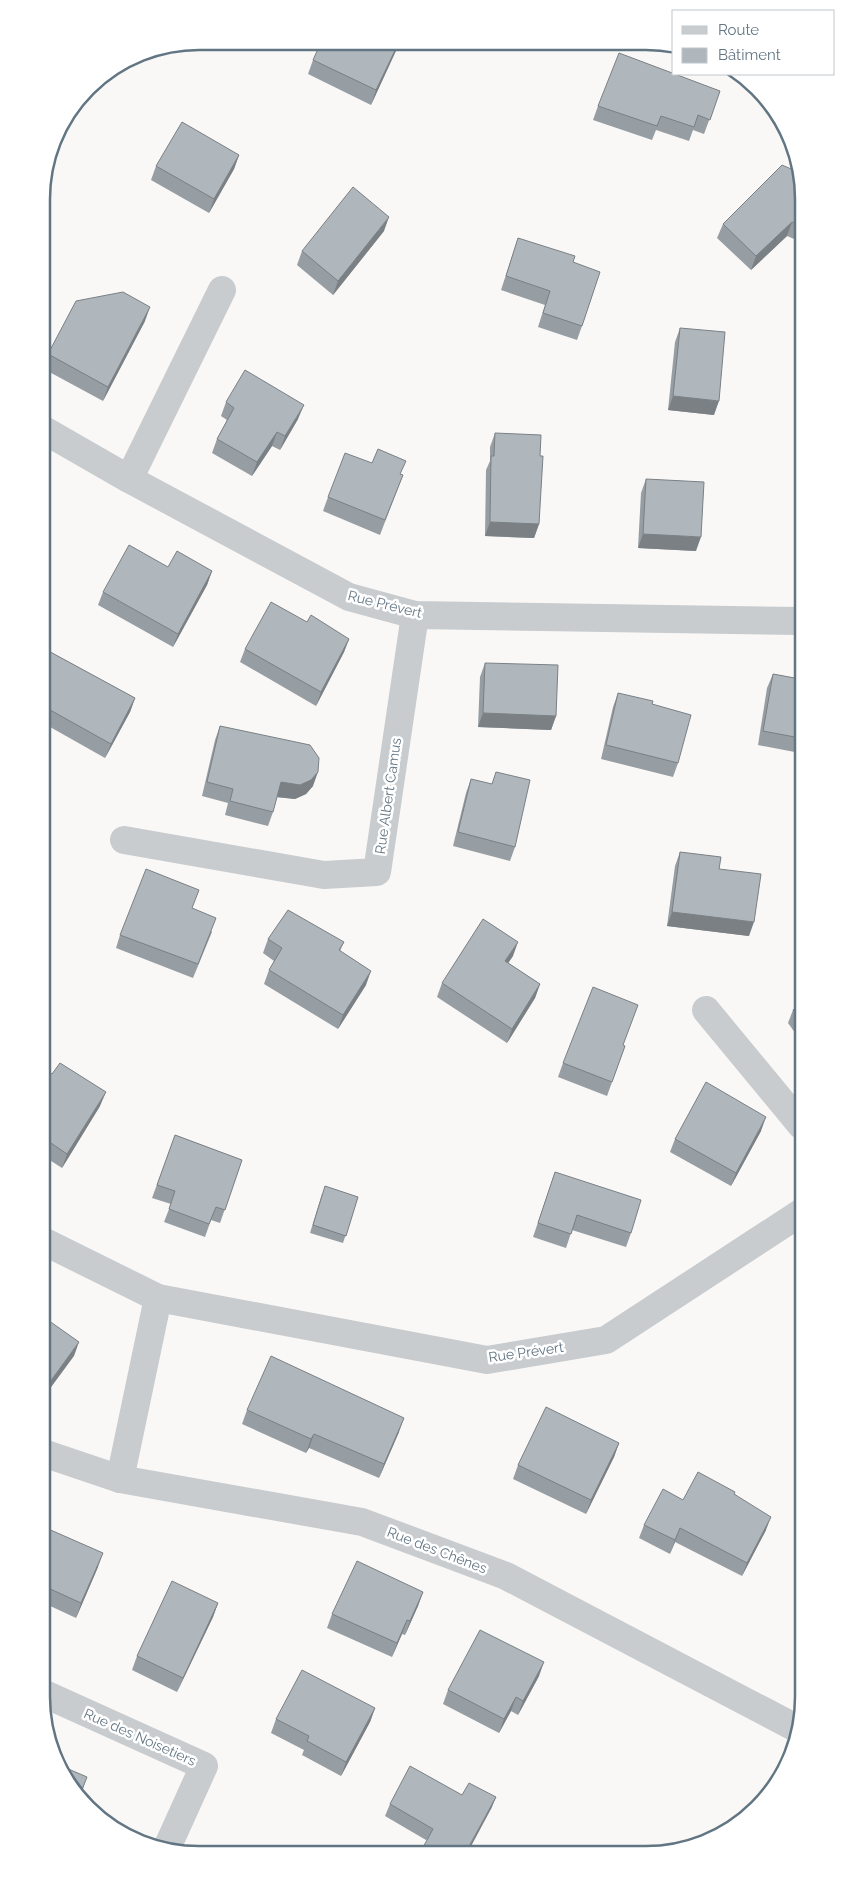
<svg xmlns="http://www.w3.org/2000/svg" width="845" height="1896" font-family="Raleway,sans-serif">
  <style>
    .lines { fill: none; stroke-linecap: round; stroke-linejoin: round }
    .street { stroke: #c8cccf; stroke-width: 28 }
    .wall { fill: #969da3 }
    .shaded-wall { fill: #7a8084 }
    .building { fill: #afb7bd; stroke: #7a8084 }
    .labels { text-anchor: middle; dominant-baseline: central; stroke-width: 5; stroke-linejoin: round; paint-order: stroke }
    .street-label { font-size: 14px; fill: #627583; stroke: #fff }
    .rim { fill: none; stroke: #627583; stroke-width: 2.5 }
  </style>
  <rect width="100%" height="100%" fill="#f9f8f6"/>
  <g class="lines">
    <!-- street -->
    <g class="street">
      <path d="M42 429 129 479 349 597 415 615 800 621"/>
      <path d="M129 479 222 290"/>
      <path d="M124 840 324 875 377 872 415 615"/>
      <path d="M706 1010 801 1125"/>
      <path d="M45 1242 158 1298 487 1360 606 1340 802 1212"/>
      <path d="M46 1454 120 1479 362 1522 506 1576 798 1729"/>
      <path d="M120 1479 158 1298"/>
      <path d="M47 1695 204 1766 166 1850"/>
    </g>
  </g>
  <!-- wall -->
  <g class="wall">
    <path d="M400 42 371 105 308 74 313 60Z"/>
    <path d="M720 91 704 134 693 130 689 141 656 130 652 140 593 120 598 106Z"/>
    <path d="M239 155 234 169 209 213 151 180 156 166Z"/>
    <path d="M798 172 799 241 787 236 751 270 717 238 723 224Z"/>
    <path d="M384 231 333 295 297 265 302 251Z"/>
    <path d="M518 238 573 262 582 326 577 340 538 327 545 305 501 290Z"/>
    <path d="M145 321 103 401 42 368 48 354Z"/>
    <path d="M680 328 714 415 668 410 675 342Z"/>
    <path d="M226 402 298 419 280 450 272 446 252 476 212 453 217 439 227 420 221 416Z"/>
    <path d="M495 433 540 456 539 524 534 538 485 536 486 470 490 461V447Z"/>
    <path d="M401 474 403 475 380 535 323 511 328 497Z"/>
    <path d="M646 479 696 551 638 548 641 493Z"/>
    <path d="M168 567 212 571 207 585 173 647 98 605 103 592Z"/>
    <path d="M307 622 349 639 344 652 316 706 240 662 245 649Z"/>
    <path d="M43 648 135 698 130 712 105 758 43 723Z"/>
    <path d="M485 663 556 716 551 730 478 727 480 677Z"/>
    <path d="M773 674 800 679V753L758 745 767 688Z"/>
    <path d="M618 693 678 763 673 777 601 759 613 707Z"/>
    <path d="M220 726 313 786 306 794 295 799 277 797 273 812 268 826 225 815 228 803 202 796 215 740Z"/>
    <path d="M471 779 515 847 510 861 453 846 466 793Z"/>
    <path d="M680 852 719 869 749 936 667 926 675 866Z"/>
    <path d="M192 908 212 932 193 978 116 948 120 935Z"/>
    <path d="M268 939 344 942 340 951 366 985 338 1029 264 984 269 970 274 961 263 953Z"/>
    <path d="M513 956 508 963 540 984 535 998 507 1043 437 997 442 983Z"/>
    <path d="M801 1004V1041L788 1023 793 1010Z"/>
    <path d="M625 1046 607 1096 558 1077 563 1063Z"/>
    <path d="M45 1070 100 1106 62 1168 45 1157Z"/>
    <path d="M761 1131 731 1186 670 1152 675 1139Z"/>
    <path d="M175 1135 242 1160 220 1223 211 1220 205 1237 164 1222 171 1204 152 1198Z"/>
    <path d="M555 1172 631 1233 626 1247 572 1230 566 1248 533 1237Z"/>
    <path d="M322 1194 358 1197 343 1243 310 1233Z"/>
    <path d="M247 1410 399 1432 379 1478 309 1448 306 1453 242 1424Z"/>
    <path d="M619 1443 614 1457 586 1514 513 1479 518 1465Z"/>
    <path d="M735 1494 766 1530 742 1576 675 1542 670 1554 639 1538 644 1525 683 1500Z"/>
    <path d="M46 1528 98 1567 76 1618 46 1604Z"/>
    <path d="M423 1592 418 1606 405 1635 402 1634 392 1657 327 1628 332 1614Z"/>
    <path d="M218 1603 213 1617 177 1692 132 1670 137 1656Z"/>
    <path d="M539 1676 518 1715 511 1711 499 1733 443 1704 448 1690Z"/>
    <path d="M375 1708 370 1722 341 1776 302 1755 304 1750 271 1733 276 1719Z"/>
    <path d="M462 1795 496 1797 491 1809 426 1840 385 1816 390 1804Z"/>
  </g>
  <!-- shaded-wall -->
  <g class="shaded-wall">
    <path d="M399 42H400L371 105 376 90Z"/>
    <path d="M239 155 234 169 209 213 214 199Z"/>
    <path d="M389 217 384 231 333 295 338 281Z"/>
    <path d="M792 222 787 236 751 270 756 256Z"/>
    <path d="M150 307 145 321 103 401 108 387Z"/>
    <path d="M673 396 719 401 714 415 668 410Z"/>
    <path d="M304 405 298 419 280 450 285 436Z"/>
    <path d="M277 432 272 446 252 476 257 462Z"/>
    <path d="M50 478 45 492 43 497V493Z"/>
    <path d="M490 522 539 524 534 538 485 536Z"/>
    <path d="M643 534 701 537 696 551 638 548Z"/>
    <path d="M212 571 207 585 173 647 178 634Z"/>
    <path d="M349 639 344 652 316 706 321 692Z"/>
    <path d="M135 698 130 712 105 758 111 744Z"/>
    <path d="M483 713 556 716 551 730 478 727Z"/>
    <path d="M318 772 313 786 306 794 295 799 276 797 281 782Z"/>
    <path d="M48 866 44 879V872Z"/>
    <path d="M672 912 754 922 749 936 667 926Z"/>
    <path d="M518 942 513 956 500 975 505 961Z"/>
    <path d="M371 971 366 985 338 1029 343 1015Z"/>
    <path d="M540 984 535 998 507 1043 512 1029Z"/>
    <path d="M106 1092 100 1106 62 1168 67 1154Z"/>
    <path d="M766 1117 761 1131 731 1186 736 1173Z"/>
    <path d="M79 1342 74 1356 46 1394V1389L47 1386Z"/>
    <path d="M404 1418 399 1432 379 1478 384 1464Z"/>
    <path d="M314 1434 309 1448 306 1453 311 1439Z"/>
    <path d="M619 1443 614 1457 586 1514 591 1500Z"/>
    <path d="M771 1517 766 1530 742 1576 747 1563Z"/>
    <path d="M680 1528 675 1542 670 1554 675 1540Z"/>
    <path d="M103 1553 98 1567 76 1618 81 1603Z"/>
    <path d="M423 1592 418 1606 405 1635 410 1621Z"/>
    <path d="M218 1603 213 1617 177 1692 183 1678Z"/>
    <path d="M407 1620 402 1634 392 1657 397 1643Z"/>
    <path d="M544 1662 539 1676 518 1715 523 1701Z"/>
    <path d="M516 1697 511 1711 499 1733 504 1719Z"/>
    <path d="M375 1708 370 1722 341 1776 346 1762Z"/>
    <path d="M87 1777 80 1797V1798L79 1797Z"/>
    <path d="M496 1797 491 1809 469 1850H467Z"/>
  </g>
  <!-- building -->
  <g class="building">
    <path d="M321 42H399L376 90 313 60Z"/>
    <path d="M619 53 720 91 710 120 698 115 694 127 661 116 657 126 598 106Z"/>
    <path d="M182 122 239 155 214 199 156 166Z"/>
    <path d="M782 165 798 172 799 225 792 222 756 256 723 224Z"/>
    <path d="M353 187 389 217 338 281 302 251Z"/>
    <path d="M518 238 575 256 573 262 600 272 582 326 543 313 550 291 506 276Z"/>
    <path d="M123 292 150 307 108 387 48 354 76 301Z"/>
    <path d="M680 328 725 332 719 401 673 396Z"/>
    <path d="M245 370 304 405 285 436 277 432 257 462 217 439 234 408 226 402Z"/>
    <path d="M495 433 541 435 540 456H543L539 524 490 522 491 456H494Z"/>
    <path d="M378 449 406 461 400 474 403 475 385 520 328 497 345 453 372 463Z"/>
    <path d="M43 474 50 478 43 493Z"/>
    <path d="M646 479 704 482 701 537 643 534Z"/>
    <path d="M129 545 168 567 177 551 212 571 178 634 103 592Z"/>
    <path d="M271 602 307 622 311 615 349 639 321 692 245 649Z"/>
    <path d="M43 648 135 698 111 744 43 706Z"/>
    <path d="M485 663 558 665 556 716 483 713Z"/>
    <path d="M773 674 800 679V738L763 731Z"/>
    <path d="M618 693 653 701 652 704 691 715 678 763 606 745Z"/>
    <path d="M220 726 310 745 319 758 318 772 311 780 300 785 281 782 273 812 230 801 233 789 207 782Z"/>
    <path d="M496 772 530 780 515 847 458 832 471 779 492 784Z"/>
    <path d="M680 852 721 857 719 869 761 874 754 922 672 912Z"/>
    <path d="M44 862 48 866 44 872Z"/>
    <path d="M146 869 199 890 192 908 216 918 198 964 120 935Z"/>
    <path d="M288 910 344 942 339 950 371 971 343 1015 269 970 282 948 268 939Z"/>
    <path d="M483 919 518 942 505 961 540 984 512 1029 442 983Z"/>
    <path d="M593 987 638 1005 623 1045 625 1046 612 1082 563 1063Z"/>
    <path d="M801 1004V1020L793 1010Z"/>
    <path d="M60 1063 106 1092 67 1154 45 1139V1070L52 1074Z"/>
    <path d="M706 1082 766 1117 736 1173 675 1139Z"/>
    <path d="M175 1135 242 1160 225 1210 216 1207 209 1224 169 1209 175 1191 157 1185Z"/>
    <path d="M555 1172 641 1200 631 1233 577 1215 571 1234 538 1223Z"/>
    <path d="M325 1186 358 1197 346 1236 313 1225Z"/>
    <path d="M45 1318 79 1342 47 1386 46 1385Z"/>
    <path d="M271 1356 404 1418 384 1464 314 1434 311 1439 247 1410Z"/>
    <path d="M546 1407 619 1443 591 1500 518 1465Z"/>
    <path d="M698 1472 735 1492 734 1494 771 1517 747 1563 680 1528 675 1540 644 1525 663 1489 683 1500Z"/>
    <path d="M46 1528 103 1553 81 1603 46 1587Z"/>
    <path d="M357 1561 423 1592 410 1621 407 1620 397 1643 332 1614Z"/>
    <path d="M172 1581 218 1603 183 1678 137 1656Z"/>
    <path d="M480 1630 544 1662 523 1701 516 1697 504 1719 448 1690Z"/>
    <path d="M302 1670 375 1708 346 1762 307 1741 309 1736 276 1719Z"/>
    <path d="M59 1765 87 1777 79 1797 68 1784Z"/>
    <path d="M410 1766 462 1795 469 1783 496 1797 467 1850 421 1851 433 1829 390 1804Z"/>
  </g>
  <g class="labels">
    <!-- street labels -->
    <g class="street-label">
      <text transform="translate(385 604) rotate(14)">Rue Prévert</text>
      <text transform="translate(388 796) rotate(-82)">Rue Albert Camus</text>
      <text transform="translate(526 1352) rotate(-8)">Rue Prévert</text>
      <text transform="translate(437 1550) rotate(21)">Rue des Chênes</text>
      <text transform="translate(140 1737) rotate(24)">Rue des Noisetiers</text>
    </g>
  </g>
  <!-- crop -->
  <path d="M0 0H845V1896H0ZM199 50H646A149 149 0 0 1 795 199V1697A149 149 0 0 1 646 1846H199A149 149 0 0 1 50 1697V199A149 149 0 0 1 199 50Z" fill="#fff" fill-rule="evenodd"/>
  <path class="rim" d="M199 50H646A149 149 0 0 1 795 199V1697A149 149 0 0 1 646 1846H199A149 149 0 0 1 50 1697V199A149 149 0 0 1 199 50Z"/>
  <!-- legend -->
  <rect x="672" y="10" width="162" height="65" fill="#ffffff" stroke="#c0c8cd"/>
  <rect x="682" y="26" width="25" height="8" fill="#c8cccf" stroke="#c0c8cd"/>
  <text x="718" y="35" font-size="15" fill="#627583">Route</text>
  <rect x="682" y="48" width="25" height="15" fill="#afb7bd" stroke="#c0c8cd"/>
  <text x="718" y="60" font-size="15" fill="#627583">Bâtiment</text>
</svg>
